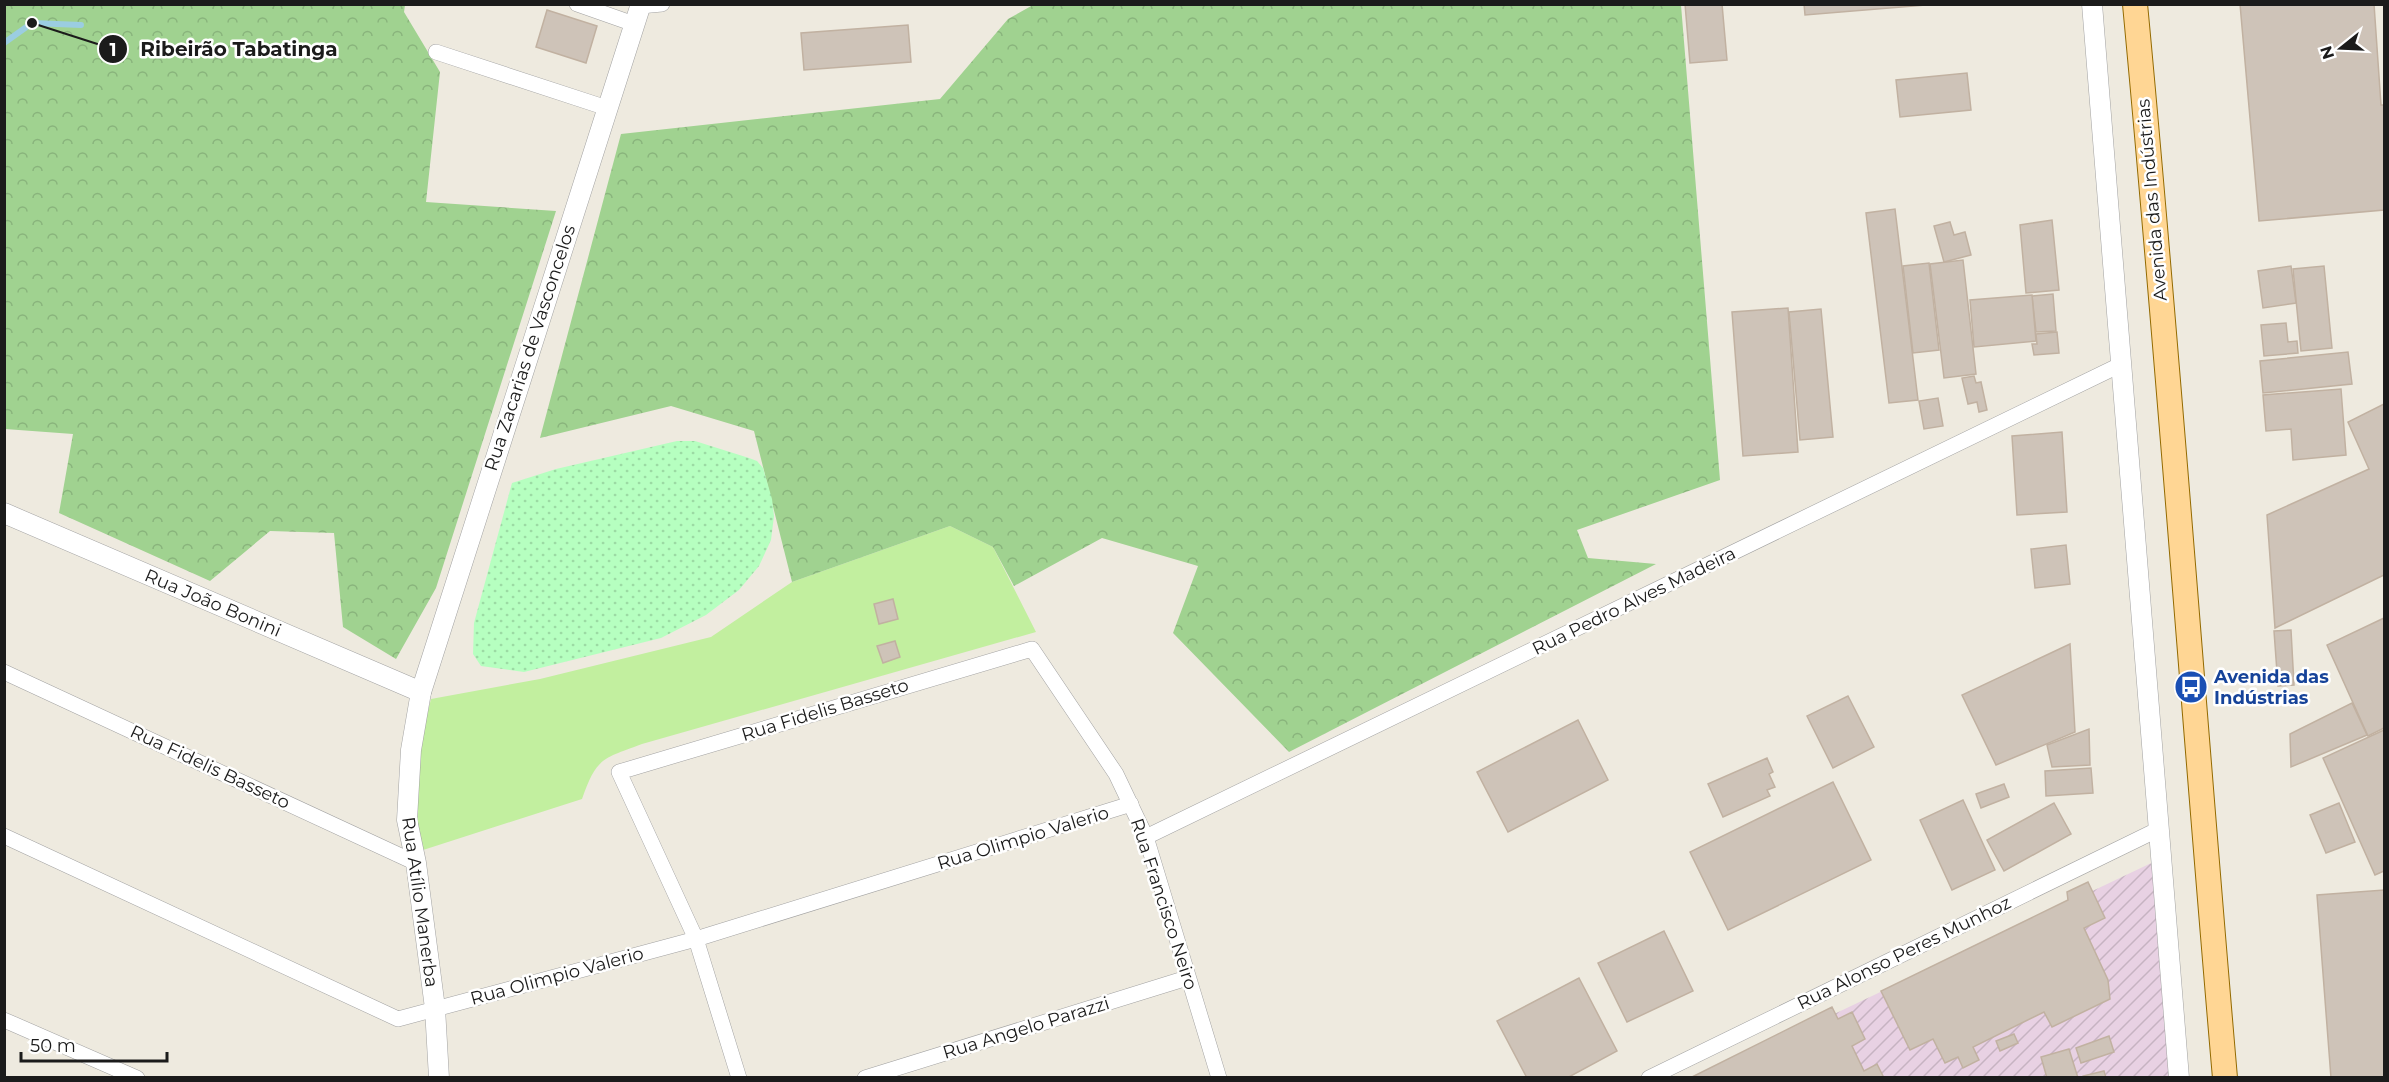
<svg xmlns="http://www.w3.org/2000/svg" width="2389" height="1082" font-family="Montserrat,sans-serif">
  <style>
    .industrial { fill: url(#industrial-furrows) }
    .grass { fill: #c2ef9f }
    .forest { fill: url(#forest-crowns) }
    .park { fill: url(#park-dots) }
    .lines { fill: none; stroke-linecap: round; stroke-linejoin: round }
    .stream { stroke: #9bcde1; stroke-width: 6 }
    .building { fill: #cec3b8; stroke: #c1b1a1; stroke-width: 1.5 }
    .minor-casing { stroke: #a2a2a2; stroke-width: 16 }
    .tertiary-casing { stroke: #a2a2a2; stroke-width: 21 }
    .primary-casing { stroke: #936a00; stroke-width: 26 }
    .minor { stroke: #fff; stroke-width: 15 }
    .tertiary { stroke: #fff; stroke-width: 20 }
    .primary { stroke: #ffd694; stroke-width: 24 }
    .labels { text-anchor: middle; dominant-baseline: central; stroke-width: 5; stroke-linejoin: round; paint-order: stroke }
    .street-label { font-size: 18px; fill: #1b1b1b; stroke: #fff }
    .transit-label { font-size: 18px; font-weight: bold; fill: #164399; stroke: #fff; text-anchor: start }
    .leader { fill: none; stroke: #1b1b1b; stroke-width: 2 }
    .callout-dot { fill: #1b1b1b; stroke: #fff; stroke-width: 2 }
    .mark-label { font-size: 18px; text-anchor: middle; font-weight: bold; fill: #fff }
    .callout-label { font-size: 20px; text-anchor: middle; font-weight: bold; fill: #1b1b1b; stroke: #fff; stroke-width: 5; stroke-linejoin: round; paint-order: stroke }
  </style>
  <defs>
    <pattern id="industrial-furrows" width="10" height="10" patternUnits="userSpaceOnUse" patternTransform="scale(1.5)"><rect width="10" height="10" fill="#e8d1e3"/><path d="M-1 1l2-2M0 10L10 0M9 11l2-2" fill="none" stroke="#c6b3c2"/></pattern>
    <pattern id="forest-crowns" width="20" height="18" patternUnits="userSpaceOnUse" patternTransform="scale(1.5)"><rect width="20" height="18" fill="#a0d290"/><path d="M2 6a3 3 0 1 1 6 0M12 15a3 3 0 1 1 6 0" fill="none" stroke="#89b47c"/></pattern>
    <pattern id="park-dots" width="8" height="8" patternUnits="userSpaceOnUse" patternTransform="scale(1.5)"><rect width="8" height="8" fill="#b6ffc0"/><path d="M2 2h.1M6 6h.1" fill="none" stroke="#9cdaa4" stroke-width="1.8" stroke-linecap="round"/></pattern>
  </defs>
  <rect width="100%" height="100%" fill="#eeeadf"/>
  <!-- industrial -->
  <path class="industrial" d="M2166 856 2186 1077H1702Z"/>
  <!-- grass -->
  <path class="grass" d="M950 526 993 547 1036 632 642 744C602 759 597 757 582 799L420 851 413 771 431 699 540 679 711 637 792 582Z"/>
  <!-- forest -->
  <g class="forest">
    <path d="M4 5H405L404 12 440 72 426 202 556 211 436 588 396 659 343 627 334 533 270 531 210 581 59 513 73 434 5 429Z"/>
    <path d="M1033 5H1681L1720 480 1577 530 1588 558 1656 564 1289 752 1173 633 1198 566 1102 538 1014 586 993 547 950 526 792 582 754 431 671 406 540 438 621 134 940 99 1008 19Z"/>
  </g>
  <!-- park -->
  <path class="park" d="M677 441H695L749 458 757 461 763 468 772 499 774 516 771 540 759 566 739 590 706 615 661 638 524 672 481 666 473 654 474 623 512 483 556 469Z"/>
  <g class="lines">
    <!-- stream -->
    <path class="stream" d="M4 43 32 23 81 25"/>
  </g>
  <!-- building -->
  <g class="building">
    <path d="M1685 4H1722L1727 60 1690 63Z"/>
    <path d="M1804 4H1938L1805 15Z"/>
    <path d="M2240 4H2374L2381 105H2384V210L2259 221Z"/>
    <path d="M547 10 597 26 586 63 536 47Z"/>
    <path d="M908 25 911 62 804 70 801 33Z"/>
    <path d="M1967 73 1971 110 1900 117 1896 80Z"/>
    <path d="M1895 209 1918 400 1889 403 1866 213Z"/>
    <path d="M2052 220 2059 290 2026 293 2020 225Z"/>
    <path d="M1950 222 1954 235 1965 232 1971 255 1944 262 1934 226Z"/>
    <path d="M1963 260 1976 374 1944 378 1930 264Z"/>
    <path d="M1929 263 1939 350 1913 353 1903 266Z"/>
    <path d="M2291 266 2296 303 2263 308 2258 271Z"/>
    <path d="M2324 266 2332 348 2301 351 2293 269Z"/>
    <path d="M2053 294 2056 331 2036 332 2032 296Z"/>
    <path d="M2032 295 2036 341 1974 347 1970 300Z"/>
    <path d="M1788 308 1798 452 1743 456 1732 312Z"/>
    <path d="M1821 309 1833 437 1800 440 1789 312Z"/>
    <path d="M2286 323 2288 342 2297 341 2298 353 2264 356 2261 325Z"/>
    <path d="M2057 332 2059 353 2034 355 2032 344H2037L2036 334Z"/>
    <path d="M2348 352 2352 384 2263 393 2260 361Z"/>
    <path d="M1974 376 1976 383 1981 382 1987 410 1979 412 1977 402 1968 404 1962 378Z"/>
    <path d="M2341 389 2346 455 2293 460 2291 429 2266 431 2263 395Z"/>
    <path d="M1938 398 1943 426 1924 429 1919 401Z"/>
    <path d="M2384 404V575L2275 628 2267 515 2369 469 2348 422Z"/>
    <path d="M2062 432 2067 512 2017 515 2012 436Z"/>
    <path d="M2066 545 2070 584 2035 588 2031 549Z"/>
    <path d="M893 599 898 619 879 624 874 604Z"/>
    <path d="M2384 618V728L2368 736 2327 645Z"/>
    <path d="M2291 630 2294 685 2278 686 2274 631Z"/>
    <path d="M895 641 900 657 883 663 877 646Z"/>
    <path d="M2070 644 2075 732 1996 765 1962 695Z"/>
    <path d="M1848 696 1874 747 1833 768 1807 716Z"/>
    <path d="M2352 703 2367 735 2291 767 2290 734Z"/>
    <path d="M1578 720 1608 780 1508 832 1477 772Z"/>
    <path d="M2089 729 2090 765 2052 767 2047 745Z"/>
    <path d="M2384 730V871L2375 875 2323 758Z"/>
    <path d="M1767 758 1773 772 1769 774 1775 787 1767 790 1770 796 1723 817 1708 784Z"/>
    <path d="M2091 768 2093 793 2046 796 2045 771Z"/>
    <path d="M1833 782 1871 860 1728 930 1690 852Z"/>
    <path d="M2004 784 2009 797 1981 808 1976 794Z"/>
    <path d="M1963 800 1995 870 1952 890 1920 820Z"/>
    <path d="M2054 803 2071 834 2004 871 1987 840Z"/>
    <path d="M2339 803 2355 842 2326 853 2310 815Z"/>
    <path d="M2088 882 2105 918 2084 928 2108 980 2110 999 2052 1027 2044 1012 1973 1047 1979 1060 1963 1068 1958 1057 1945 1063 1933 1039 1910 1050 1881 991 2068 900 2067 892Z"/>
    <path d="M2384 890V1078H2331L2317 895Z"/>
    <path d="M1664 931 1693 991 1627 1022 1598 963Z"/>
    <path d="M1579 978 1617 1051 1567 1078H1527L1497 1021Z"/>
    <path d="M1832 1007 1838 1019 1852 1012 1865 1039 1852 1046 1864 1071 1877 1064 1884 1078H1690Z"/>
    <path d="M2014 1034 2018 1043 2000 1051 1996 1041Z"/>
    <path d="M2109 1036 2114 1052 2081 1063 2076 1048Z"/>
    <path d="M2069 1049 2078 1078H2047L2041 1057Z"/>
    <path d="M2104 1071 2106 1078H2083V1076Z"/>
  </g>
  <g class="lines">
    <defs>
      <g id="minor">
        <path d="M577 4 634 24"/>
        <path d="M640 6 662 4"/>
        <path d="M436 52 607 108"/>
        <path d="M4 672 416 863"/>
        <path d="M4 836 398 1019 696 939 1131 804"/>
        <path d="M1146 837 2122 364"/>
        <path d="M4 1020 137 1078"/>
        <path d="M739 1078 696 939 619 772 1032 649 1116 774 1146 837 1219 1078"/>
        <path d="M865 1078 1187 978"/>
        <path d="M1649 1078 2159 829"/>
      </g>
      <g id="tertiary">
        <path d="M2092 4 2179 1078"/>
        <path d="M4 513 421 692"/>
        <path d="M439 1078 435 1008 416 863 407 820 411 750 421 692 641 4"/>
      </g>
      <path id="primary" d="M2135 4C2169 362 2194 720 2225 1078"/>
    </defs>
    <!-- minor casing -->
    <use href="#minor" class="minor-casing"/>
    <!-- tertiary casing -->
    <use href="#tertiary" class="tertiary-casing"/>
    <!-- primary casing -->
    <use href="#primary" class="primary-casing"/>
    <!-- minor -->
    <use href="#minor" class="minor"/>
    <!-- tertiary -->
    <use href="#tertiary" class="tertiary"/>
    <!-- primary -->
    <use href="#primary" class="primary"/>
  </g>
  <!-- icons -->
  <defs>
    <symbol id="bus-disc" viewBox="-11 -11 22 22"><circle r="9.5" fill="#1a4fb4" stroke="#fff"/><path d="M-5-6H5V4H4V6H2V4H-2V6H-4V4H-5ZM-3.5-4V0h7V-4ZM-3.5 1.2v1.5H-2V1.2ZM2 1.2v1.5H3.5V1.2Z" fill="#fff"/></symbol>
  </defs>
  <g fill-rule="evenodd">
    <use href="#bus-disc" x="2172" y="668" width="38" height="38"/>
  </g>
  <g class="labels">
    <!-- street labels -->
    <g class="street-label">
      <text transform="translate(2152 200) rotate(-95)">Avenida das Indústrias</text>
      <text transform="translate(530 348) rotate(-72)">Rua Zacarias de Vasconcelos</text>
      <text transform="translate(1634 601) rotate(-26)">Rua Pedro Alves Madeira</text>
      <text transform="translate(213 603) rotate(23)">Rua João Bonini</text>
      <text transform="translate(825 710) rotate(-17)">Rua Fidelis Basseto</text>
      <text transform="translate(210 767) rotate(25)">Rua Fidelis Basseto</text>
      <text transform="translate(1023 838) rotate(-17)">Rua Olimpio Valerio</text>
      <text transform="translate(420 902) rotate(82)">Rua Atílio Manerba</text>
      <text transform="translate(1164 904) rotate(72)">Rua Francisco Neiro</text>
      <text transform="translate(1904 953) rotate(-26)">Rua Alonso Peres Munhoz</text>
      <text transform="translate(557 976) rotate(-15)">Rua Olimpio Valerio</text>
      <text transform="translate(1026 1028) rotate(-17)">Rua Angelo Parazzi</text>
    </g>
    <!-- transit labels -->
    <g class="transit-label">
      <text x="2214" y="677">Avenida das<tspan x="2214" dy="21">Indústrias</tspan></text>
    </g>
  </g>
  <!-- callouts -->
  <path class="leader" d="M32 23L113 49"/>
  <g class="callout-dot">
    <circle cx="32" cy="23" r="6"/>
    <circle cx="113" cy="49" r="15"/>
  </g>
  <g class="mark-label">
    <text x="113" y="56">1</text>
  </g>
  <g class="callout-label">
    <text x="239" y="56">Ribeirão Tabatinga</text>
  </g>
  <!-- border -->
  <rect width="2389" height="1082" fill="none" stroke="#1b1b1b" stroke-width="12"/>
  <!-- north arrow -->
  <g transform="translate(2341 48) rotate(252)" stroke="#ffffff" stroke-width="4.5" paint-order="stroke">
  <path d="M0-4.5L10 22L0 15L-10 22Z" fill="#1b1b1b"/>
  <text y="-9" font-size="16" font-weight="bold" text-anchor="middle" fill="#1b1b1b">N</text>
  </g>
  <!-- scale -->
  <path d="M21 1052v9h146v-9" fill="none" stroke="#1b1b1b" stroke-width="3"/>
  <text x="30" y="1052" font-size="18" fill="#1b1b1b" stroke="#ffffff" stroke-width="4.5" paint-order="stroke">50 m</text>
</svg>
